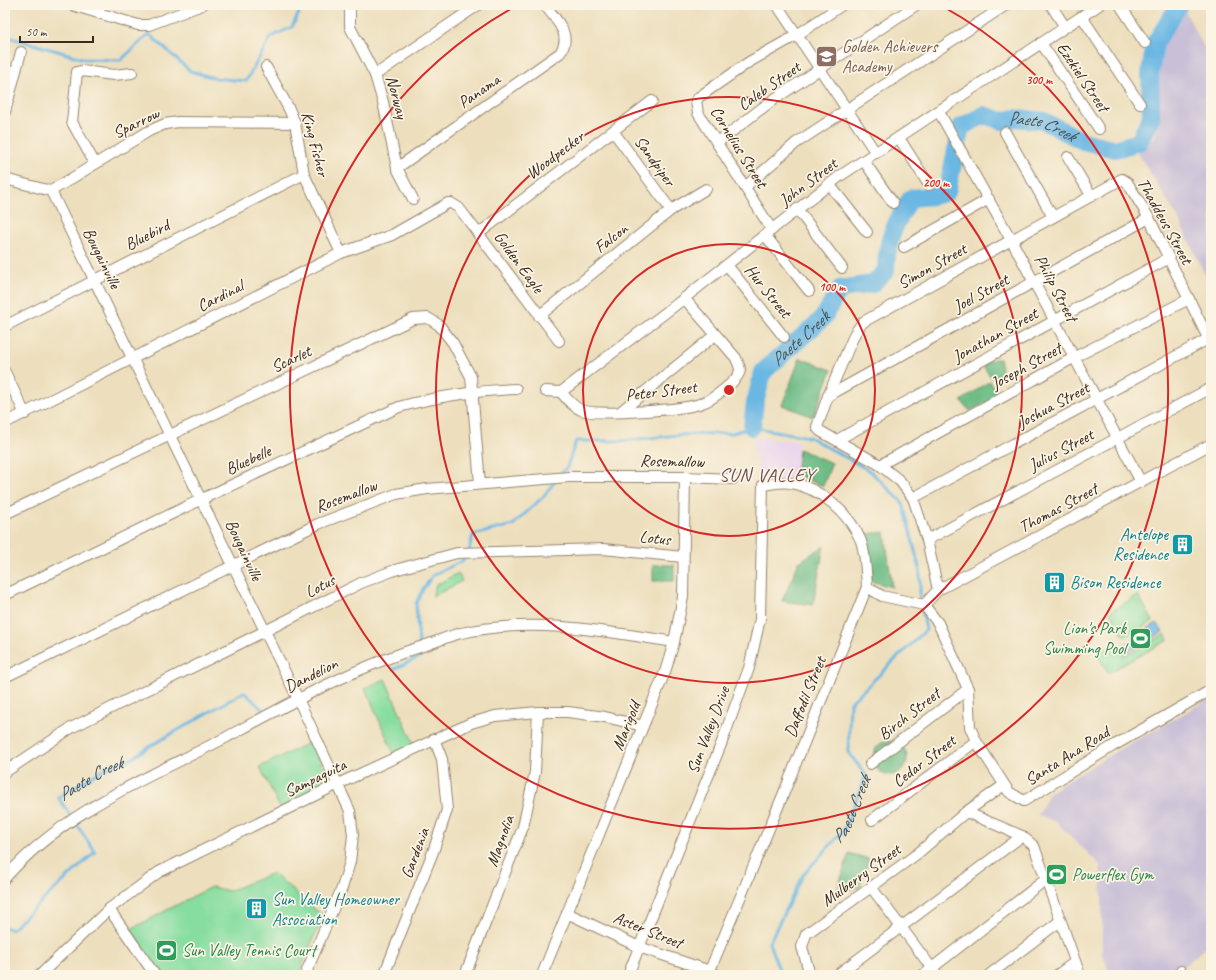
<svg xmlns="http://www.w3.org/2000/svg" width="1216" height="980" font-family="Caveat,sans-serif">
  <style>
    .built { fill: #e8d2ee }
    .industrial { fill: #c9bfd7 }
    .green { fill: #87dda0; stroke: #61845f }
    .forest { fill: #6dbc86; stroke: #547352 }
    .water { fill: #6ab7e4; stroke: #527081 }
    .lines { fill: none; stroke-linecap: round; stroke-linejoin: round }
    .stream { stroke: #6ab7e4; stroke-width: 3 }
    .river { stroke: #6ab7e4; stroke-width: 18 }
    .minor-casing { stroke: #94846e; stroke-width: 12 }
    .minor { stroke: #fff; stroke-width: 10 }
    .ring { fill: none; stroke: #d62828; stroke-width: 2 }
    .labels { text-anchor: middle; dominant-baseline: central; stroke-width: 3.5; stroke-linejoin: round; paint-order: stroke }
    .education-label { font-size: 17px; fill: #785e54; stroke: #fcf5e5; text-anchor: start }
    .street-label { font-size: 17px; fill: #3b2a1e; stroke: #fcf5e5 }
    .culture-label { font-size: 17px; fill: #0d838f; stroke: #fcf5e5; text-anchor: start }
    .leisure-label { font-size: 17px; fill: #27864d; stroke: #fcf5e5; text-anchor: start }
    .water-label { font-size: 18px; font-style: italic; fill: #495459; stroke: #fcf5e5 }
    .quarter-label { font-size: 19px; letter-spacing: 1px; fill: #6f4d52; stroke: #fcf5e5 }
    .centre { fill: #d62828; stroke: #fcf5e5; stroke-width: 2 }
    .ring-label { font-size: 12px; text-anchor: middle; font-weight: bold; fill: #d62828; stroke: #fcf5e5; stroke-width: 3.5; stroke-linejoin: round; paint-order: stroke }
  </style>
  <rect width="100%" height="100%" fill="#fcf5e5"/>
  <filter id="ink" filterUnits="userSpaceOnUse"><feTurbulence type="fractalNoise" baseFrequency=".025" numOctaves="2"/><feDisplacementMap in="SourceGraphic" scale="8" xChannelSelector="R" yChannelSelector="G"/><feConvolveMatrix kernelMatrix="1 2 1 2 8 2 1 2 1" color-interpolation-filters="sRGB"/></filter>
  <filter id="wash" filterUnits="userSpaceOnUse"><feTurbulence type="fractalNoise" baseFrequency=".012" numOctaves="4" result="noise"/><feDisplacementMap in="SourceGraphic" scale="16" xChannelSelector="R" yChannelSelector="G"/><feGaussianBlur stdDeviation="0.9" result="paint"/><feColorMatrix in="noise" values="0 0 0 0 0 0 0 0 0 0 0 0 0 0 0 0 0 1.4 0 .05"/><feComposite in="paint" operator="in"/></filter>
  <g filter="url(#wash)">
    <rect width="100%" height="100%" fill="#eddfbd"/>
    <!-- built -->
    <path class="built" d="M754 438 799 441 795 482 757 479 756 452H753Z"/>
    <!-- industrial -->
    <g class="industrial">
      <path d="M1183 7 1211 61V287L1178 218 1136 150 1155 137 1158 46Z"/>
      <path d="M1211 698V943L1173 975H1111L1102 954V896L1100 865 1056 822 1038 815 1050 792 1110 755Z"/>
    </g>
    <!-- green -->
    <g class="green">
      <path d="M458 573 462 581 432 597 436 585Z"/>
      <path d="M1138 595 1153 621 1124 637 1110 612Z"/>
      <path d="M1165 634 1168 640 1108 673 1097 654 1116 644 1123 657Z"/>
      <path d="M385 679 414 744 394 754 365 688Z"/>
      <path d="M311 742 331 782 280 808 260 767Z"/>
      <path d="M273 873 323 916 298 975H162L131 929 211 887 229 891Z"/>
    </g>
    <!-- forest -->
    <g class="forest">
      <path d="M800 358 832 370 813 417 782 405Z"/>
      <path d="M995 359H1000L1002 374 993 379 984 368 985 363Z"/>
      <path d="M990 381 999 396 970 411 961 401Z"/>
      <path d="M799 449 832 463 823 486 796 475Z"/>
      <path d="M885 532 892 587 871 581 865 534Z"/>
      <path d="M824 546 813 605 782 601 799 562Z"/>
      <rect x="653" y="565" width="21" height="16"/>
      <circle cx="890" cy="758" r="17"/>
      <path d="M849 853 869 859 860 888 837 891Z"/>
    </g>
    <!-- water -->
    <path class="water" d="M1157 623 1163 632 1123 655 1119 647 1133 640 1132 637Z"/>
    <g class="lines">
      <!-- stream -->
      <g class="stream">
        <path d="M5 36 85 59 121 60 149 34 190 71 214 78 246 81 271 37 292 27 303 5"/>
        <path d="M560 475 567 467 576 441H620L679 435 732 433 752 427 809 437 870 471 903 503 920 571V600"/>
        <path d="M469 551 473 535 513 525 544 496 555 481"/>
        <path d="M394 669 420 657 416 604 423 589 433 575 462 561 466 556"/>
        <path id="s1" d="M5 927 11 930 95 852 58 797 104 769 133 758 147 748 244 692 263 710"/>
        <path id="s2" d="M781 975 769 943 803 875 844 830 866 775 848 752 850 703 926 630 922 609"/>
      </g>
      <!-- river -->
      <path class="river" id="s3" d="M752 427 755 403 763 372 823 318 840 289 872 284 886 271C886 240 895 223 911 198L933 196 947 192 961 127 984 115 1002 121 1015 118 1044 121 1083 141 1115 149 1139 142 1151 117 1150 73 1155 43 1179 5"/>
    </g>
  </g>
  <g filter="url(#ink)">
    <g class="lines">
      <defs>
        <g id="minor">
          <path d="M72 5 138 25H149L202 5"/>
          <path d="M350 5V27L375 75 383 102 397 168 413 199"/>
          <path d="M777 5 876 153"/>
          <path d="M1051 5 1065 27"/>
          <path d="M1120 5 1145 43"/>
          <path d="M1082 17 1140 104"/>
          <path d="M1041 43 1099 129"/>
          <path d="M266 67 289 109 295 123 304 174 341 253"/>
          <path d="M375 75 478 5"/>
          <path d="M5 112 21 52"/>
          <path d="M939 112 1014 245 1141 482"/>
          <path d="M613 131 671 210"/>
          <path d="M1005 132 1053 217"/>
          <path d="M899 138 929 185"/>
          <path d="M717 143 770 102 916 5"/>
          <path d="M1068 157 1091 195"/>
          <path d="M864 161 893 203"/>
          <path d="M95 164 72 122 77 72 82 71 114 75 132 73"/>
          <path d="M397 168 560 53C573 35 556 20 545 5"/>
          <path d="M5 179 51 191 298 699 350 811 353 835 350 862 342 888 305 975"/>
          <path d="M829 184 867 232"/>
          <path d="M745 187 796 143 1006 5"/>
          <path d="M51 191 149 131 165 124 178 122 295 123"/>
          <path d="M797 209 842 268"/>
          <path d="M772 230 698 113 696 101 699 97 749 62 797 35 842 5"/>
          <path d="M478 234 652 101"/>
          <path d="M765 235 809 291"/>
          <path d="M904 247 989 199"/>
          <path d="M727 265 784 337"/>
          <path d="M539 316 671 210 706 189"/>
          <path d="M5 326 304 174"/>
          <path d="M5 372 25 414"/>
          <path d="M545 391 561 392 673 307 840 176 1099 5"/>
          <path d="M561 392C567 399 572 406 581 410 597 416 686 410 702 403 712 400 739 380 740 370 740 366 737 362 736 358L684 298"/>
          <path d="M828 396 1149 218"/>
          <path d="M620 412 715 335"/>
          <path d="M5 423 341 253 392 235 448 203H451L459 208 559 341"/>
          <path d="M837 440 1169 258"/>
          <path d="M880 465 1075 357 1189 299"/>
          <path d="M913 498 1208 339"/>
          <path d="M5 514 413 319 428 318 439 325 453 343 471 377 480 484"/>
          <path d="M927 540 1211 388"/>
          <path d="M867 587 882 596 924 605 938 623 968 689 970 727 976 741 1009 792 1024 801 1113 746 1211 690"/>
          <path d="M938 590 927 540 913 498 900 481 880 465 820 431 817 427 828 396 855 333 863 322 1122 179 1127 182 1149 218 1211 344"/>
          <path d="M5 595 202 499 399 407C438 396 476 391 516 389"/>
          <path d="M924 605 938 590 1211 444"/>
          <path d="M5 677 318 524 396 494 427 489 569 477H685L733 479"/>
          <path d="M870 764 968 689"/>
          <path d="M5 772 71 728 361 583 395 570 457 553 603 549 683 557"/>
          <path d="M966 812 1022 836 1034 846 1080 975"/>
          <path d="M872 820 976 741"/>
          <path d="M5 878C65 810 146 779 225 738 290 703 355 667 426 645 438 641 449 636 461 633 532 617 604 631 674 642"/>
          <path d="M871 887 937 975"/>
          <path d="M109 909 155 975"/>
          <path d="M567 913 639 947 710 971 717 975"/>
          <path d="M1181 971 1185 975"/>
          <path d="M40 975 109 909 159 872 338 784 471 723 495 716 538 712H568L605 717 643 726"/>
          <path d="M384 975 433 852 447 810 442 759 434 739"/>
          <path d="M465 975 523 827 535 772 538 712"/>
          <path d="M542 975 643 726 665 672 674 642 683 597 685 477"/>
          <path d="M628 975 722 742 749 668 760 619 763 485C772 484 782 481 791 483 821 488 849 513 861 541 866 556 866 572 867 587L783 795 708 975"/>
          <path d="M810 975 802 947 806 934 917 854 966 812 1004 785"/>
          <path d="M837 975 1022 836"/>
          <path d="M923 975 1045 880"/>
          <path d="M989 975 1060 921"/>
          <path d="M1057 975 1075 962"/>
        </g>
      </defs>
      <!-- minor casing -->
      <use href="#minor" class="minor-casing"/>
      <!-- minor -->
      <use href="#minor" class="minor"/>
    </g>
  </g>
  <!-- distance rings -->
  <g class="ring">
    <circle cx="729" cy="390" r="146"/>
    <circle cx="729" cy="390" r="293"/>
    <path d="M942 6A439 439 0 1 1 516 6"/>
  </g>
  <!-- icons -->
  <defs>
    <symbol id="school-square" viewBox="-11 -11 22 22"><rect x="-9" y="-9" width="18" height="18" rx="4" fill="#8d6e63" stroke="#fcf5e5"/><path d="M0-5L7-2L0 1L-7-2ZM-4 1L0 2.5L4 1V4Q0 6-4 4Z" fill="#fff"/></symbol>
    <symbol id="building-square" viewBox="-11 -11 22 22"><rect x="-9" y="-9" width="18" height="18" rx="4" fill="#0f9aa8" stroke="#fcf5e5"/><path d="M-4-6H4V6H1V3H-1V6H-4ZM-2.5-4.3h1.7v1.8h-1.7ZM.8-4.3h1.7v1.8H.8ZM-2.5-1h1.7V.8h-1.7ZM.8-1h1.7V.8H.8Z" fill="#fff"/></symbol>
    <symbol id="stadium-square" viewBox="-11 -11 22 22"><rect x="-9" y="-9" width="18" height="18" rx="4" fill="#2e9e5b" stroke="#fcf5e5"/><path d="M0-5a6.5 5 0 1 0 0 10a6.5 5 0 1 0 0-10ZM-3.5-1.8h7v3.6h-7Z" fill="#fff"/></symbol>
  </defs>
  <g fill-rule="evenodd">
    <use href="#school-square" x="814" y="44" width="25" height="25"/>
    <use href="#building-square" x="1170" y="532" width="25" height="25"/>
    <use href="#building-square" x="1042" y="570" width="25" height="25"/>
    <use href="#stadium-square" x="1128" y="626" width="25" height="25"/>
    <use href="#stadium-square" x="1044" y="862" width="25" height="25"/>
    <use href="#building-square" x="244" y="896" width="25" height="25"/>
    <use href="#stadium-square" x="154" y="938" width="25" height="25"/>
  </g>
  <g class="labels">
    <!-- education labels -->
    <g class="education-label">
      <text x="842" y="46">Golden Achievers<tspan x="842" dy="20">Academy</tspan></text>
    </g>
    <!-- street labels -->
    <g class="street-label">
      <text transform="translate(1083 77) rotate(56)">Ezekiel Street</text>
      <text transform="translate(769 86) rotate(-35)">Caleb Street</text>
      <text transform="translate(479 91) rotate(-35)">Panama</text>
      <text transform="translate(397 97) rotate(75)">Norway</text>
      <text transform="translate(136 123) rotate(-26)">Sparrow</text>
      <text transform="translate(315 144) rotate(75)">King Fisher</text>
      <text transform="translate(739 147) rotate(58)">Cornelius Street</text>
      <text transform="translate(555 155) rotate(-37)">Woodpecker</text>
      <text transform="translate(655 161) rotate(54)">Sandpiper</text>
      <text transform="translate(808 182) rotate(-37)">John Street</text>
      <text transform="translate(1165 221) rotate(61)">Thaddeus Street</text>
      <text transform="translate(147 235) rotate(-27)">Bluebird</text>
      <text transform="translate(611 238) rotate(-38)">Falcon</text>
      <text transform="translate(102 258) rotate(64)">Bougainville</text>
      <text transform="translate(519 262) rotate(54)">Golden Eagle</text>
      <text transform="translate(932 266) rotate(-29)">Simon Street</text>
      <text transform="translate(1056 288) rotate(62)">Philip Street</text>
      <text transform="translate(768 291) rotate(51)">Hur Street</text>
      <text transform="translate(981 293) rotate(-29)">Joel Street</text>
      <text transform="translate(220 296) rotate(-27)">Cardinal</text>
      <text transform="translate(995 335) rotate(-29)">Jonathan Street</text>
      <text transform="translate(291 359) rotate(-25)">Scarlet</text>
      <text transform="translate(1026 366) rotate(-29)">Joseph Street</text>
      <text transform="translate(661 391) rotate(-7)">Peter Street</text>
      <text transform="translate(1053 405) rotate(-28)">Joshua Street</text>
      <text transform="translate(1061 450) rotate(-28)">Julius Street</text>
      <text transform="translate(248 460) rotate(-25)">Bluebelle</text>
      <text transform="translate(672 461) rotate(1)">Rosemallow</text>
      <text transform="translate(346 496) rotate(-21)">Rosemallow</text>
      <text transform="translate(1058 508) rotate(-28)">Thomas Street</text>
      <text transform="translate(655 538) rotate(6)">Lotus</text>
      <text transform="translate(244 550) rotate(65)">Bougainville</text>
      <text transform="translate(320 586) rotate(-27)">Lotus</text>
      <text transform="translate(311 675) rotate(-27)">Dandelion</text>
      <text transform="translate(805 697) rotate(-68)">Daffodil Street</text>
      <text transform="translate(909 714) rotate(-38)">Birch Street</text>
      <text transform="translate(626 726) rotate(-68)">Marigold</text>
      <text transform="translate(708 730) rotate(-69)">Sun Valley Drive</text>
      <text transform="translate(1067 756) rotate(-32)">Santa Ana Road</text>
      <text transform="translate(924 761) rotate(-37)">Cedar Street</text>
      <text transform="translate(315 778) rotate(-26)">Sampaguita</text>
      <text transform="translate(500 841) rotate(-70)">Magnolia</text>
      <text transform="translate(415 853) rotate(-69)">Gardenia</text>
      <text transform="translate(861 875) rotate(-36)">Mulberry Street</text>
      <text transform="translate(648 930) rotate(22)">Aster Street</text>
    </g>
    <!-- culture labels -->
    <g class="culture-label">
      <text x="1168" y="534" text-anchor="end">Antelope<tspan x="1168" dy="20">Residence</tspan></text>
      <text x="1070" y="582">Bison Residence</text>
      <text x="272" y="899">Sun Valley Homeowner<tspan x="272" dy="20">Association</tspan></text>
    </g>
    <!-- leisure labels -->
    <g class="leisure-label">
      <text x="1126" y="628" text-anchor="end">Lion's Park<tspan x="1126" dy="20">Swimming Pool</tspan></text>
      <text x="1072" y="874">Powerflex Gym</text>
      <text x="182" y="950">Sun Valley Tennis Court</text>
    </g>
    <!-- water labels -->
    <g class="water-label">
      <text stroke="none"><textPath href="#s3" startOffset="490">Paete Creek</textPath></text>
      <text stroke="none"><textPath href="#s3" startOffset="106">Paete Creek</textPath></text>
      <text stroke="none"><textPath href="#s1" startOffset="225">Paete Creek</textPath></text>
      <text stroke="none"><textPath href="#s2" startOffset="193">Paete Creek</textPath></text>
    </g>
    <!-- quarter labels -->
    <g class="quarter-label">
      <text x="767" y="475">SUN VALLEY</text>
    </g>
  </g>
  <circle cx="729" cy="390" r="6" class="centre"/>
  <g class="ring-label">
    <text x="1039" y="84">300 m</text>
    <text x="936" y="187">200 m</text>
    <text x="832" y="291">100 m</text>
  </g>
  <!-- margin -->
  <rect width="1216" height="980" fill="none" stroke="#fcf5e5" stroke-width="20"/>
  <!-- scale -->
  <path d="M20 36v6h73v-6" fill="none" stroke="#3b2a1e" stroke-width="2"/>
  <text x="26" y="36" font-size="12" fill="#3b2a1e" stroke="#fcf5e5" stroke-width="3" paint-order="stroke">50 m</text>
</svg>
